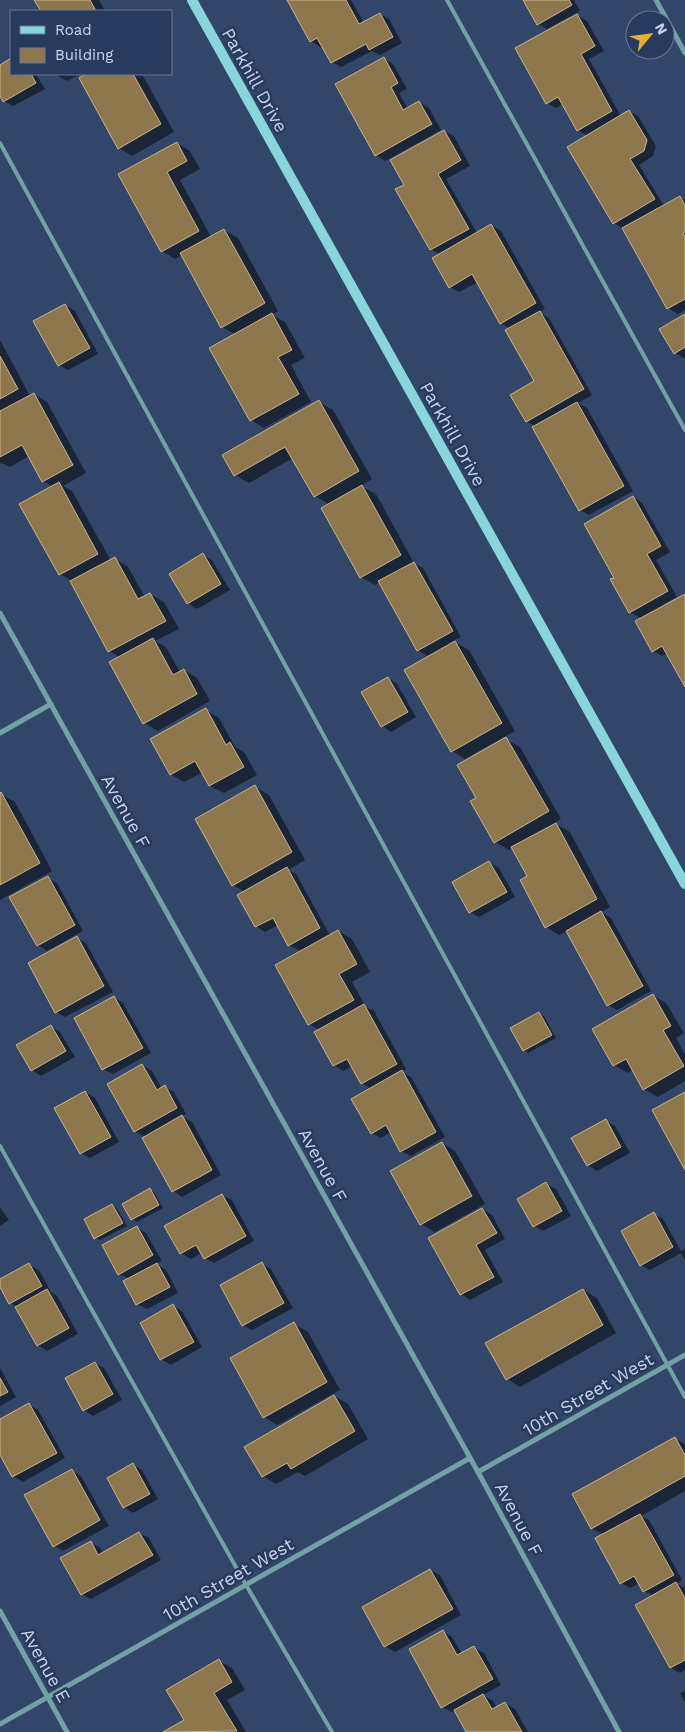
<svg xmlns="http://www.w3.org/2000/svg" width="685" height="1732" font-family="'Work Sans',sans-serif">
  <style>
    .shadow { fill: #0007 }
    .building { fill: #8f774d; stroke: #ceb588 }
    .lines { fill: none; stroke-linecap: round; stroke-linejoin: round }
    .lane { stroke: #73a2a6; stroke-width: 4 }
    .street { stroke: #73a2a6; stroke-width: 5 }
    .secondary { stroke: #88d6dc; stroke-width: 10 }
    .labels { text-anchor: middle; dominant-baseline: central; stroke-width: 5; stroke-linejoin: round; paint-order: stroke }
    .street-label { font-size: 18px; fill: #c8d4ea; stroke: #273b5e }
  </style>
  <rect width="100%" height="100%" fill="#324669"/>
  <!-- shadow -->
  <g class="shadow">
    <path d="M36 0H99L105 11H42Z"/>
    <path d="M288 0H351L364 23 380 14 389 19 402 43 380 55 372 51 341 67 332 62 323 45 320 47 311 41Z"/>
    <path d="M525 0H574L580 11 547 29 538 24Z"/>
    <path d="M577 15 587 21 604 51 589 59 621 116 629 111 638 116 656 146 653 156 639 165 664 206 680 197 685 200V310L678 314 668 308 624 229 614 223 588 136 578 130 563 104 556 108 547 103Z"/>
    <path d="M384 58 393 64 407 89 399 93 408 109 419 102 429 108 441 130 385 161 376 155Z"/>
    <path d="M11 60V74H36L45 89 13 106 4 101 0 94V66Z"/>
    <path d="M54 74H81L67 81Z"/>
    <path d="M89 74H142L174 132 132 156 119 148 80 78Z"/>
    <path d="M444 131 454 136 470 166 446 179 477 233 491 225 501 231 545 309 539 312 549 318 592 395 578 403 587 408 633 491 589 515 580 510 535 426 526 421 536 382 511 329 501 323 478 282 459 292 450 287 439 254 431 249 405 185Z"/>
    <path d="M177 143 190 151 200 169 180 180 211 237 224 230 238 238 278 311 272 315 285 322 305 358 291 365 311 402 264 428 251 420 236 335 222 327 182 255 175 259 162 251 120 174Z"/>
    <path d="M65 305 75 311 98 354 68 370 59 365Z"/>
    <path d="M685 315V358H684L675 353Z"/>
    <path d="M0 340 30 396 34 394 47 402 86 473 63 486 72 491 111 561 115 559 128 567 145 597 150 594 164 602 179 629 155 641 166 647 180 672 184 670 197 678 210 701 158 731 144 723 120 657 109 651 72 581 60 574 53 487 43 481 29 456 10 467 0 462Z"/>
    <path d="M319 402 333 410 372 479 361 486 376 494 414 563 423 568 461 637 453 641 469 650 515 731 465 759 452 751 438 650 427 656 418 650 380 582 375 585 361 577 330 505 315 496 293 458 249 483 235 475 224 456Z"/>
    <path d="M633 497 642 503 670 552 656 560 677 597 664 604 665 606 685 596V685L667 654 662 656 653 651 642 619 630 612 615 578Z"/>
    <path d="M203 555 212 560 230 590 197 609 188 603Z"/>
    <path d="M388 678 397 684 416 717 391 732 382 726Z"/>
    <path d="M206 710 219 718 235 747 244 752 257 775 224 793 210 786 203 772 184 782 170 774Z"/>
    <path d="M506 739 520 747 561 819 554 823 570 832 610 907 601 912 611 918 651 991 617 1010 608 1005 567 931 559 935 546 927 529 876 513 847 509 850 495 842 478 798Z"/>
    <path d="M255 787 269 795 305 860 288 870 296 874 330 935 338 931 352 939 370 972 352 982 366 1007 374 1011 406 1069 402 1072 411 1077 445 1137 411 1156 401 1151 391 1132 381 1138 372 1133V1089L362 1083 352 1066 343 1071 334 1065 320 1030 309 1024 301 951 289 945 278 925 265 932 256 926 239 895 245 892 233 885Z"/>
    <path d="M0 794 15 802 52 871 0 900Z"/>
    <path d="M489 862 499 868 515 897 479 917 470 912Z"/>
    <path d="M48 878 57 883 83 931 47 951 38 945Z"/>
    <path d="M77 938 86 943 113 992 65 1017 56 1012Z"/>
    <path d="M653 996 666 1003 684 1033 676 1038 685 1054V1081L658 1097 644 1089 633 1070 628 1073 614 1065Z"/>
    <path d="M114 997 123 1003 151 1053 113 1074 103 1069Z"/>
    <path d="M539 1013 544 1016 556 1038 528 1053 524 1050Z"/>
    <path d="M51 1026 60 1032 75 1057 41 1076 32 1070Z"/>
    <path d="M142 1065 152 1071 162 1089 165 1087 174 1092 186 1114 181 1116 192 1122 221 1175 182 1197 173 1191 145 1137 135 1131Z"/>
    <path d="M85 1092 95 1098 119 1142 90 1158 81 1153Z"/>
    <path d="M606 1121 615 1126 630 1153 597 1171 588 1165Z"/>
    <path d="M442 1143 455 1151 485 1204 435 1232 421 1224Z"/>
    <path d="M546 1184 556 1189 571 1216 543 1231 534 1226Z"/>
    <path d="M150 1190 154 1192 163 1208 137 1222 132 1219Z"/>
    <path d="M222 1195 232 1200 254 1241 214 1263 205 1258 202 1253 191 1259 181 1253 166 1226Z"/>
    <path d="M112 1205 117 1208 127 1226 100 1240 95 1238Z"/>
    <path d="M0 1207 9 1220 0 1226Z"/>
    <path d="M482 1209 492 1215 505 1239 485 1250 503 1282 470 1300 461 1294 430 1238Z"/>
    <path d="M654 1214 663 1219 681 1251 685 1249V1260L681 1253 650 1270 641 1265Z"/>
    <path d="M137 1227 146 1233 162 1261 156 1264 166 1270 178 1293 147 1309 137 1304 129 1279 119 1274Z"/>
    <path d="M262 1264 271 1269 293 1308 252 1330 243 1325Z"/>
    <path d="M29 1265 39 1270 51 1292 57 1296 78 1334 47 1351 38 1345 17 1307 10 1303 0 1285V1281Z"/>
    <path d="M583 1290 597 1298 616 1333 520 1387 507 1379Z"/>
    <path d="M173 1306 182 1311 202 1347 171 1365 161 1359Z"/>
    <path d="M294 1324 308 1332 340 1390 277 1425 264 1417Z"/>
    <path d="M95 1363 104 1368 122 1400 93 1416 84 1410Z"/>
    <path d="M0 1368 16 1397 0 1406Z"/>
    <path d="M334 1396 348 1404 368 1439 305 1476 298 1472 276 1484 263 1476Z"/>
    <path d="M29 1405 38 1410 65 1458 23 1482 13 1476 0 1453V1421Z"/>
    <path d="M675 1439 685 1444V1491L641 1516 649 1520 682 1580 677 1584 685 1588V1670L680 1673 671 1668 654 1596 644 1591 640 1583 630 1588 621 1583 604 1535 591 1528Z"/>
    <path d="M133 1465 142 1470 158 1499 133 1513 124 1507Z"/>
    <path d="M72 1471 81 1476 109 1526 63 1551 54 1546Z"/>
    <path d="M139 1533 149 1538 161 1560 91 1599 82 1594 91 1542 100 1548 103 1553Z"/>
    <path d="M430 1570 440 1575 461 1615 395 1652 385 1646Z"/>
    <path d="M443 1631 452 1637 462 1654 474 1648 484 1653 501 1685 483 1695 493 1701 497 1708 505 1703 515 1709 528 1732H468L456 1710 452 1712 442 1707Z"/>
    <path d="M219 1661 232 1668 245 1690 227 1700 246 1732H166L185 1721Z"/>
    <path d="M685 1691V1702L680 1693Z"/>
  </g>
  <!-- building -->
  <g class="building">
    <path d="M34 0H90L96 11H41Z"/>
    <path d="M287 0H346L359 24 380 13 393 37 369 50 366 44 331 63 317 38 310 42Z"/>
    <path d="M523 0H569L572 5 537 25Z"/>
    <path d="M577 14 595 46 581 54 612 111 577 131 558 97 546 104 515 48Z"/>
    <path d="M384 57 398 83 391 87 403 110 419 101 432 124 375 156 335 84Z"/>
    <path d="M11 58V74H31L36 83 3 102 0 96V65Z"/>
    <path d="M86 74H133L161 124 118 149 79 78Z"/>
    <path d="M629 110 647 140 644 151 630 159 655 199 613 224 567 147Z"/>
    <path d="M444 130 461 160 438 174 469 229 430 250 395 189 404 185 390 160Z"/>
    <path d="M177 142 187 161 167 172 199 231 161 252 118 174Z"/>
    <path d="M680 196 685 205V232L683 233 685 237V299L667 309 622 228Z"/>
    <path d="M491 224 536 303 500 324 472 274 449 288 432 258Z"/>
    <path d="M224 229 265 303 221 328 180 253Z"/>
    <path d="M65 304 90 348 58 366 33 321Z"/>
    <path d="M540 311 584 389 526 422 510 395 534 381 505 330Z"/>
    <path d="M272 313 292 350 278 357 299 394 250 421 209 348Z"/>
    <path d="M685 314V347L674 354 659 329Z"/>
    <path d="M0 356 18 389 0 399Z"/>
    <path d="M34 393 73 465 42 482 22 445 0 457V411Z"/>
    <path d="M319 400 359 471 314 497 285 447 234 476 222 455Z"/>
    <path d="M577 402 624 486 579 511 532 427Z"/>
    <path d="M59 482 98 554 59 575 19 504Z"/>
    <path d="M362 485 401 555 360 578 321 508Z"/>
    <path d="M633 496 661 546 647 554 668 591 629 613 610 579 614 578 584 524Z"/>
    <path d="M203 553 221 584 187 604 169 574Z"/>
    <path d="M115 557 138 599 150 593 166 621 108 652 70 581Z"/>
    <path d="M414 562 453 631 417 651 378 581Z"/>
    <path d="M685 594V687L662 646 652 652 635 621Z"/>
    <path d="M153 638 173 675 184 669 197 694 143 724 109 662Z"/>
    <path d="M455 641 502 723 451 752 404 670Z"/>
    <path d="M388 677 408 712 381 727 361 692Z"/>
    <path d="M206 708 226 745 230 742 244 767 209 786 195 761 170 775 150 739Z"/>
    <path d="M506 737 549 811 494 843 470 801 476 798 457 765Z"/>
    <path d="M255 785 292 852 232 886 195 819Z"/>
    <path d="M1 792 40 863 0 885V793Z"/>
    <path d="M556 823 597 899 545 928 520 880 527 876 511 847Z"/>
    <path d="M489 861 507 892 469 913 452 882Z"/>
    <path d="M287 867 320 928 288 946 273 918 255 927 237 895Z"/>
    <path d="M48 876 75 925 37 946 9 897Z"/>
    <path d="M601 911 643 986 607 1006 566 931Z"/>
    <path d="M338 930 357 964 339 974 354 1000 308 1025 275 965Z"/>
    <path d="M77 936 104 986 55 1013 28 963Z"/>
    <path d="M653 994 671 1026 663 1030 684 1066 643 1090 626 1059 613 1066 592 1029Z"/>
    <path d="M114 996 143 1048 102 1070 74 1018Z"/>
    <path d="M364 1004 397 1064 361 1084 347 1059 333 1066 314 1032Z"/>
    <path d="M539 1012 552 1035 523 1051 510 1028Z"/>
    <path d="M51 1025 66 1051 31 1071 16 1045Z"/>
    <path d="M142 1064 157 1090 165 1085 177 1108 134 1132 107 1084Z"/>
    <path d="M402 1070 436 1132 400 1152 386 1125 371 1134 351 1099Z"/>
    <path d="M85 1091 111 1137 80 1154 54 1108Z"/>
    <path d="M685 1092V1170L652 1110Z"/>
    <path d="M182 1115 212 1170 172 1192 142 1138Z"/>
    <path d="M606 1119 621 1147 587 1166 571 1138Z"/>
    <path d="M442 1142 472 1196 420 1225 390 1171Z"/>
    <path d="M546 1182 562 1211 533 1227 517 1199Z"/>
    <path d="M150 1188 159 1205 131 1220 122 1204Z"/>
    <path d="M222 1194 246 1236 204 1259 196 1245 180 1254 164 1226Z"/>
    <path d="M112 1204 123 1223 94 1239 84 1219Z"/>
    <path d="M482 1208 497 1233 476 1245 494 1277 460 1295 428 1238Z"/>
    <path d="M654 1212 673 1247 640 1266 621 1231Z"/>
    <path d="M137 1226 153 1255 118 1275 102 1245Z"/>
    <path d="M262 1262 284 1303 242 1326 220 1285Z"/>
    <path d="M29 1263 42 1286 9 1304 0 1287V1279Z"/>
    <path d="M157 1263 170 1287 136 1305 123 1281Z"/>
    <path d="M47 1289 69 1328 37 1346 15 1307Z"/>
    <path d="M583 1289 603 1325 506 1380 485 1343Z"/>
    <path d="M173 1304 194 1342 160 1360 140 1323Z"/>
    <path d="M294 1322 327 1382 263 1418 230 1358Z"/>
    <path d="M95 1362 113 1394 83 1411 65 1378Z"/>
    <path d="M0 1378 8 1392 0 1396Z"/>
    <path d="M334 1395 355 1431 291 1469 287 1463 262 1477 244 1447Z"/>
    <path d="M29 1403 57 1453 12 1477 0 1455V1419Z"/>
    <path d="M675 1437 685 1455V1476L591 1529 572 1494Z"/>
    <path d="M133 1463 150 1494 123 1508 107 1478Z"/>
    <path d="M72 1469 100 1520 53 1547 24 1495Z"/>
    <path d="M640 1514 674 1575 643 1592 634 1576 620 1584 595 1538Z"/>
    <path d="M139 1532 153 1555 81 1595 60 1558 91 1541 98 1555Z"/>
    <path d="M430 1569 453 1609 384 1647 362 1607Z"/>
    <path d="M676 1582 685 1598V1660L670 1668 635 1605Z"/>
    <path d="M443 1630 457 1655 474 1646 493 1679 441 1708 409 1649Z"/>
    <path d="M219 1659 232 1682 214 1693 237 1731 163 1732 184 1720 166 1690Z"/>
    <path d="M483 1694 492 1709 505 1702 522 1732H466L454 1710Z"/>
  </g>
  <g class="lines">
    <!-- lane -->
    <g class="lane">
      <path d="M447 0 685 430"/>
      <path d="M0 143 685 1397"/>
      <path d="M0 1146 246 1585 332 1732"/>
    </g>
    <!-- street -->
    <g class="street">
      <path d="M656 0 685 53"/>
      <path d="M0 613 478 1472 619 1732"/>
      <path d="M0 733 51 704"/>
      <path d="M478 1472 685 1355"/>
      <path d="M0 1611 67 1732"/>
      <path d="M0 1724 470 1458"/>
    </g>
    <!-- secondary -->
    <path class="secondary" d="M192 0 685 884"/>
  </g>
  <g class="labels">
    <!-- street labels -->
    <g class="street-label">
      <text transform="translate(255 80) rotate(61)">Parkhill Drive</text>
      <text transform="translate(453 434) rotate(61)">Parkhill Drive</text>
      <text transform="translate(126 811) rotate(61)">Avenue F</text>
      <text transform="translate(323 1165) rotate(61)">Avenue F</text>
      <text transform="translate(588 1394) rotate(-30)">10th Street West</text>
      <text transform="translate(519 1519) rotate(62)">Avenue F</text>
      <text transform="translate(228 1579) rotate(-30)">10th Street West</text>
      <text transform="translate(46 1665) rotate(61)">Avenue E</text>
    </g>
  </g>
  <!-- legend -->
  <rect x="10" y="10" width="162" height="65" fill="#273b5e" stroke="#677896"/>
  <rect x="20" y="26" width="25" height="8" fill="#88d6dc" stroke="#677896"/>
  <text x="55" y="35" font-size="15" fill="#c8d4ea">Road</text>
  <rect x="20" y="48" width="25" height="15" fill="#8f774d" stroke="#677896"/>
  <text x="55" y="60" font-size="15" fill="#c8d4ea">Building</text>
  <!-- north arrow -->
  <g transform="translate(650 35) rotate(61)"><circle r="24" fill="#273b5e" stroke="#677896"/>
  <path d="M0-4L9 19L0 12L-9 19Z" fill="#e6ad36"/>
  <text y="-8" font-size="14" font-weight="bold" text-anchor="middle" fill="#c8d4ea">N</text>
  </g>
</svg>
